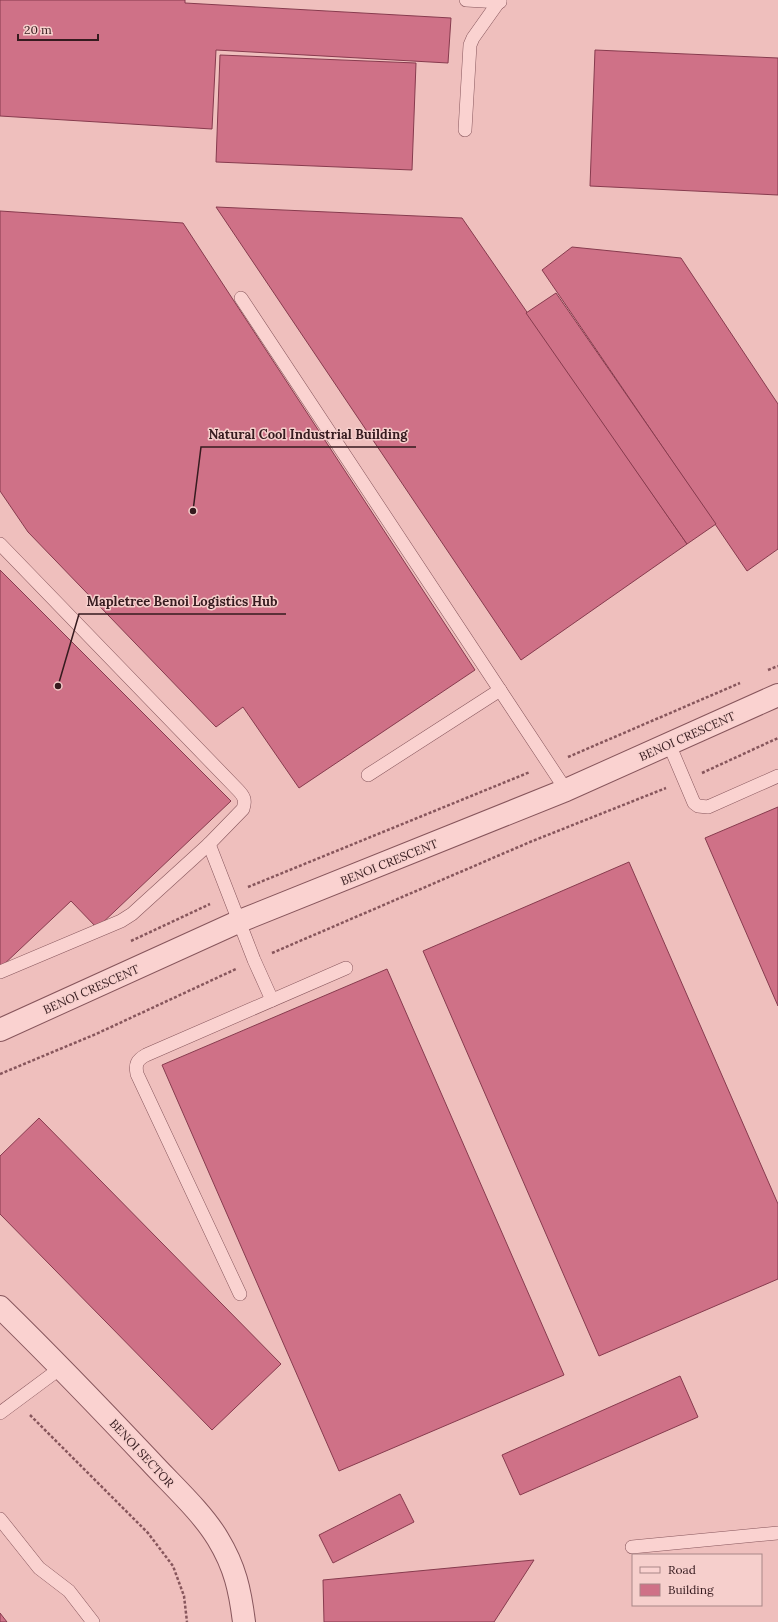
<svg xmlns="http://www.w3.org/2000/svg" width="778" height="1622" font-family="Lora,serif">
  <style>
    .building { fill: #cf7187; stroke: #873b4e }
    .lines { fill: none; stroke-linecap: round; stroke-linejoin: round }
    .lane-casing { stroke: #87565c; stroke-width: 14 }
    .street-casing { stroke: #87565c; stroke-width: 24 }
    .path { stroke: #87565c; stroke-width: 2.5; stroke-dasharray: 3 2; stroke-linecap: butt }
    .lane { stroke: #fad2d0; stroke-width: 13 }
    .street { stroke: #fad2d0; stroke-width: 22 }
    .labels { text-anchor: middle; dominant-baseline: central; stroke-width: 3; stroke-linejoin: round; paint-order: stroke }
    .street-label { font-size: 12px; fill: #361b1f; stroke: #f6cfcc }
    .leader { fill: none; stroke: #361b1f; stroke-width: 1.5 }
    .callout-dot { fill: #361b1f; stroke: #f6cfcc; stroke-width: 1.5 }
    .callout-label { font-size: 13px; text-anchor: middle; font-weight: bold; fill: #361b1f; stroke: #f6cfcc; stroke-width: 3; stroke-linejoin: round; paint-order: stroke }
  </style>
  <rect width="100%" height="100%" fill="#efbfbd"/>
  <!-- building -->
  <g class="building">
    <path d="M0 0H185V3L451 18 448 63 216 50 212 129 0 116Z"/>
    <path d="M595 50 778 58V195L590 186Z"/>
    <path d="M220 55 416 63 412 170 216 162Z"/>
    <path d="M216 207 462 218 687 544 521 660Z"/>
    <path d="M0 211 183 223 475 670 299 788 243 707 216 727 28 532 0 491Z"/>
    <path d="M572 247 681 258 778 404V549L747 571 542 270Z"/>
    <path d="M556 293 716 524 687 544 526 313Z"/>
    <path d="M0 570 231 801 97 928 71 901 0 968Z"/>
    <path d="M778 807V1006L705 838Z"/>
    <path d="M629 862 778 1204V1279L599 1356 423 951Z"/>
    <path d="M387 969 564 1375 339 1471 162 1065Z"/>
    <path d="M39 1118 281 1364 212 1430 0 1214V1156Z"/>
    <path d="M680 1376 698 1417 520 1495 502 1455Z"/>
    <path d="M400 1494 414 1522 333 1563 319 1535Z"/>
    <path d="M534 1560 494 1622H324L323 1580Z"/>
    <path d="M0 1613 7 1622H0Z"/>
  </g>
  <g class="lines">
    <defs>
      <g id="lane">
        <path d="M466 0 500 2"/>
        <path d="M465 130 470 45 473 38 500 0"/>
        <path d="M241 298 566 790"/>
        <path d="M0 544 237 789C244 796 246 800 243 809L209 844 132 914 121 921 0 972"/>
        <path d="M669 744 694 803 698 806 708 807 778 776"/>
        <path d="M368 775 500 690"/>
        <path d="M209 844 254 960 272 1000"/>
        <path d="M240 1294 137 1074C135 1064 137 1060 146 1055L346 968"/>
        <path d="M0 1413 62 1367"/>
        <path d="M0 1519 39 1568 69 1591 93 1622"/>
        <path d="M632 1547 778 1533"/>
      </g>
      <g id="street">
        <path d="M0 1030 240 921 566 790 778 695"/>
        <path d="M0 1307C51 1357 101 1409 150 1461 172 1485 202 1512 218 1539 235 1567 240 1590 244 1622"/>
      </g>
    </defs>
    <!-- lane casing -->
    <use href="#lane" class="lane-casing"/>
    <!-- street casing -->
    <use href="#street" class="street-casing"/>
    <!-- path -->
    <g class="path">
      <path d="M768 670 778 666"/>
      <path d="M568 757 740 683"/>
      <path d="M702 773 778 738"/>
      <path d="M248 887 530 772"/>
      <path d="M131 941 210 904"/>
      <path d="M272 953 530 842 666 788"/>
      <path d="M0 1074 96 1034 236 969"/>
      <path d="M30 1415 148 1533 173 1566 184 1596 187 1622"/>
    </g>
    <!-- lane -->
    <use href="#lane" class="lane"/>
    <!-- street -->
    <use href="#street" class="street"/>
  </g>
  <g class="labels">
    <!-- street labels -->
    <g class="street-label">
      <text transform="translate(687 736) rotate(-24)">BENOI CRESCENT</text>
      <text transform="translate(389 862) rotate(-22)">BENOI CRESCENT</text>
      <text transform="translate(91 989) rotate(-24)">BENOI CRESCENT</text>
      <text transform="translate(142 1453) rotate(47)">BENOI SECTOR</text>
    </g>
  </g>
  <!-- callouts -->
  <path class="leader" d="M193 511L201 447H416M58 686L79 614H286"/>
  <g class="callout-dot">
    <circle cx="193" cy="511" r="4"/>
    <circle cx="58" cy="686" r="4"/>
  </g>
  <g class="callout-label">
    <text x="308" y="439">Natural Cool Industrial Building</text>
    <text x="182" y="606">Mapletree Benoi Logistics Hub</text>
  </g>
  <!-- legend -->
  <rect x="632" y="1554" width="130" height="52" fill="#f6cfcc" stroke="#a98787"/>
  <rect x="640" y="1567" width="20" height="6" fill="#fad2d0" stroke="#a98787"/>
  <text x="668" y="1574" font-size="12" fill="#361b1f">Road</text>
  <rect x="640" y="1584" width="20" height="12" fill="#cf7187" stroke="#a98787"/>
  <text x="668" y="1594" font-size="12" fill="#361b1f">Building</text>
  <!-- scale -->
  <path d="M18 34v6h80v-6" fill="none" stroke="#361b1f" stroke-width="2"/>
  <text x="24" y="34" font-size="12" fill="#361b1f" stroke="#f6cfcc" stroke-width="3" paint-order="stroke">20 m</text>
</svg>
